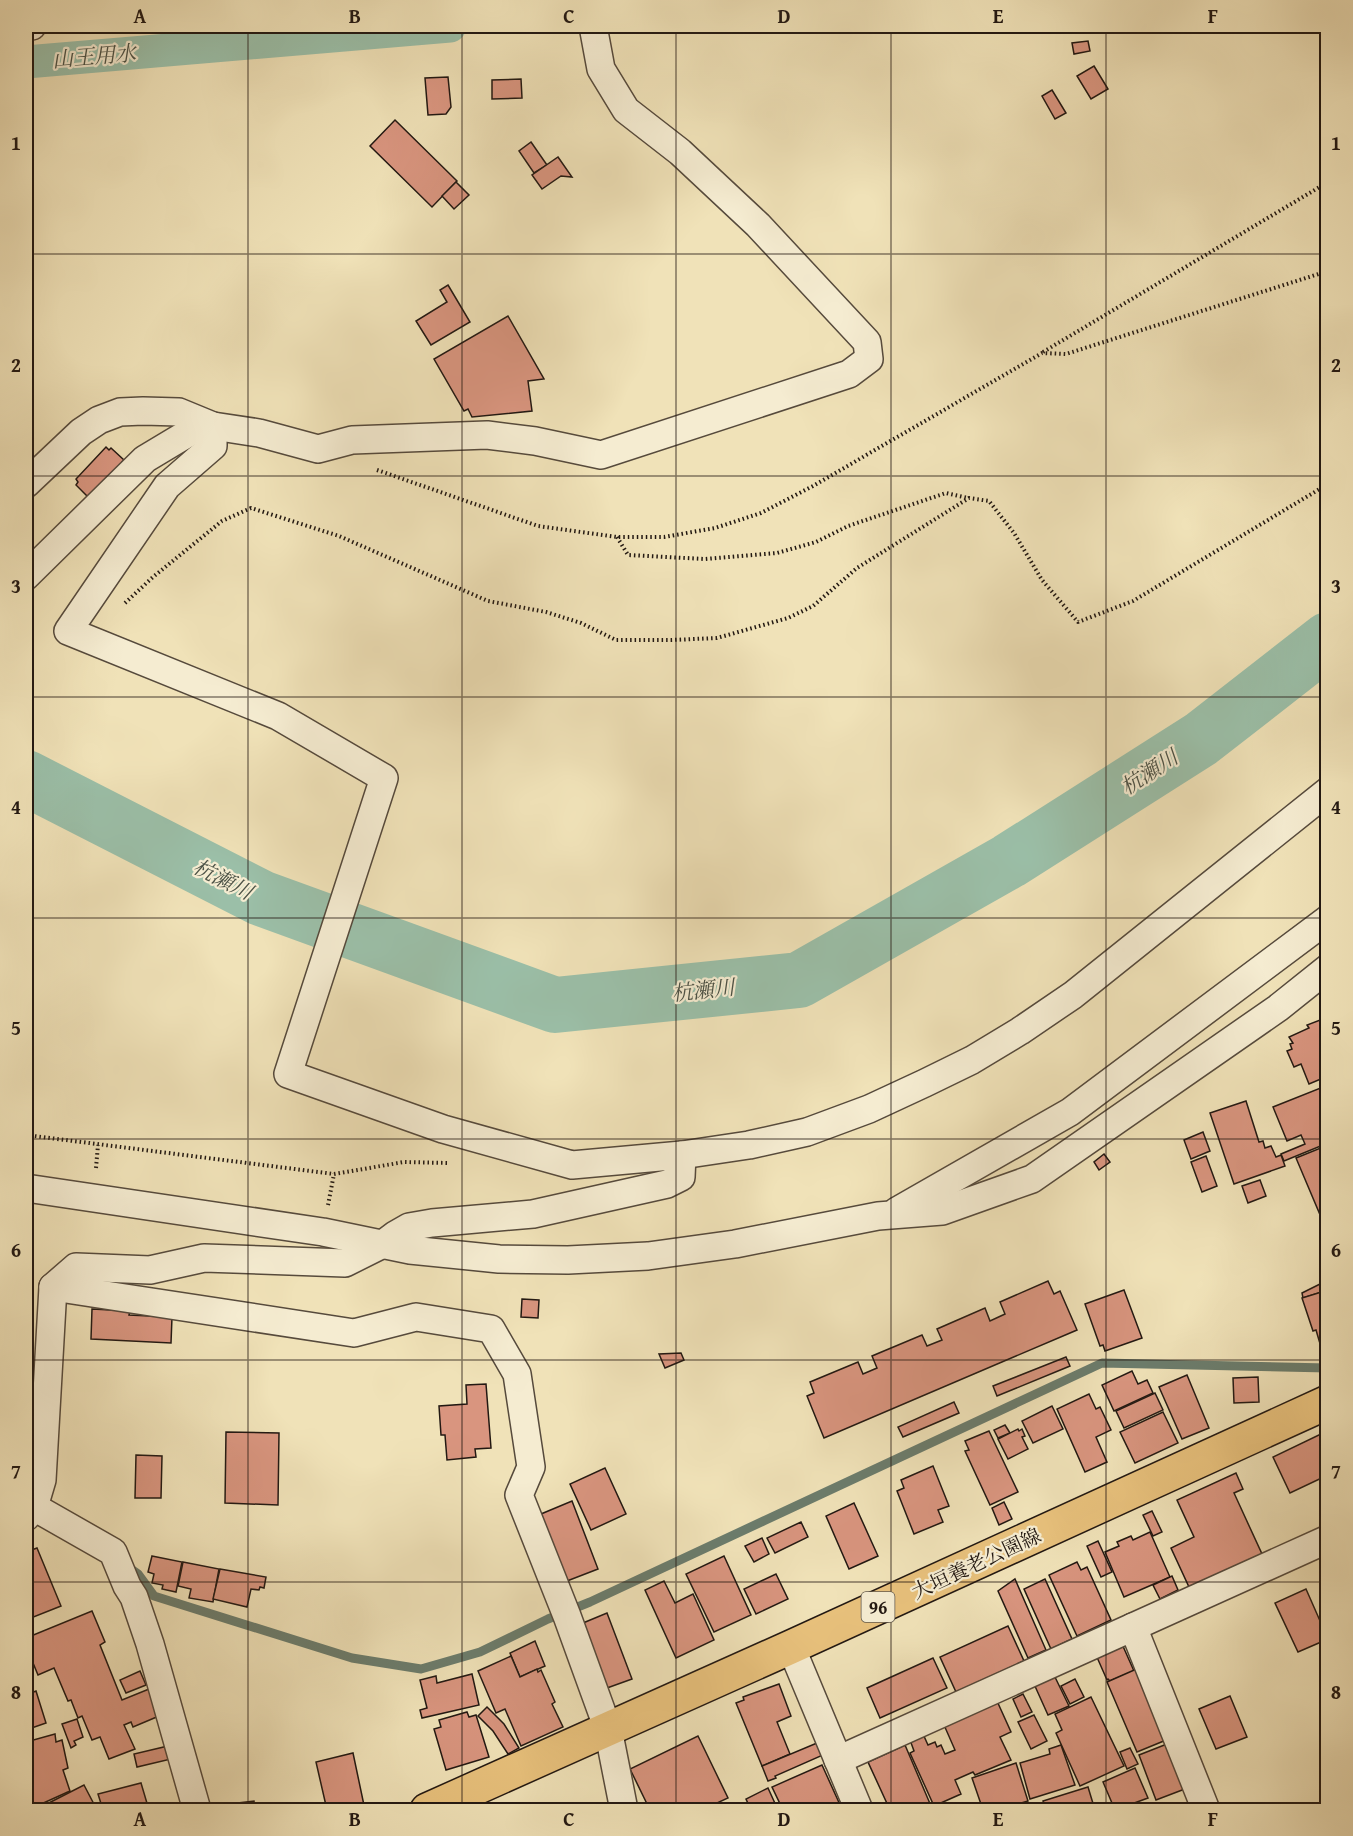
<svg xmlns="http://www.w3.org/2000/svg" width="1353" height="1836" font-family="'Gentium Book Plus','Noto Serif JP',serif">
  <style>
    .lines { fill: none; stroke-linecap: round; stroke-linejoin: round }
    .stream { stroke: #6b7c6c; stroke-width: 9 }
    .canal { stroke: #9bbfa8; stroke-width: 33 }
    .river { stroke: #9bbfa8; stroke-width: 56 }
    .building { fill: #d9957f; stroke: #221812; stroke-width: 1.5 }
    .street-casing { stroke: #564a3c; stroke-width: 30 }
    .primary-casing { stroke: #221812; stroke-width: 36 }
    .path { stroke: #221812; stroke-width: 4; stroke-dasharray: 1.5 3; stroke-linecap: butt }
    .street { stroke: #f5ecd1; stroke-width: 27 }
    .primary { stroke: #e8c17c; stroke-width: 33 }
    .grid { fill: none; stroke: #221812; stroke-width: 1.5; stroke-opacity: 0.55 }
    .labels { text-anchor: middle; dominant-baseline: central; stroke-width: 4.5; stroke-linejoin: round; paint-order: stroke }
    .shield { fill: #f5ecd1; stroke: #61584b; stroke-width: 1.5 }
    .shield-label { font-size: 18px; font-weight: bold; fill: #221812 }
    .street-label { font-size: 20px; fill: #221812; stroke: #f5ecd1 }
    .water-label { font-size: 21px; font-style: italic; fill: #4c5246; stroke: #f5ecd1 }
    .neatline { fill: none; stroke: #221812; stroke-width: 2 }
    .grid-label { font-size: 20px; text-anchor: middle; font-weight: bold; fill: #221812 }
  </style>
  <rect width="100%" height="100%" fill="#f0e2b8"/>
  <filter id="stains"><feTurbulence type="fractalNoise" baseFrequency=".00333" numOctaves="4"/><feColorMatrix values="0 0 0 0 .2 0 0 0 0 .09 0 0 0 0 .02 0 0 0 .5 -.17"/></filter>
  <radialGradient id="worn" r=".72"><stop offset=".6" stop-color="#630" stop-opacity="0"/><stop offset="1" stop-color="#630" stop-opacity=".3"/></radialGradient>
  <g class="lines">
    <!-- stream -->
    <path class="stream" d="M128 1567 138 1574 154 1596 352 1658 421 1669 480 1652 548 1619 590 1602 1102 1363 1328 1368"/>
    <!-- canal -->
    <path class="canal" d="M26 62 450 26"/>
    <!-- river -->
    <path class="river" d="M26 778 261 898 555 1005 799 980 1009 861 1201 739 1328 640"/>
  </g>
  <!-- building -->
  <g class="building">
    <path d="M1088 41 1090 51 1074 54 1072 43Z"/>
    <path d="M1094 66 1108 89 1091 99 1077 76Z"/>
    <path d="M448 77 451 107 446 114 428 115 425 78Z"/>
    <path d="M521 79 522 98 492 99V80Z"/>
    <path d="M1052 90 1066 113 1055 119 1042 96Z"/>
    <path d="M395 120 457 181 432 207 370 146Z"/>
    <path d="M531 142 547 165 534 173 519 151Z"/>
    <path d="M558 157 572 177 561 176 542 189 532 175Z"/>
    <path d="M456 182 469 195 454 209 442 196Z"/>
    <path d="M448 285 470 322 431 345 416 321 447 302 440 290Z"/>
    <path d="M508 316 544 379 528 381 532 411 472 417 468 409 464 411 434 359Z"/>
    <path d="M106 447 109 450 111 448 124 460 122 462 124 464 88 497 76 485 78 482 76 479Z"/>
    <path d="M1328 1017V1076L1309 1084 1301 1064 1294 1067 1287 1051 1292 1049 1290 1044 1293 1043 1289 1037 1309 1028 1307 1025Z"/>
    <path d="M1328 1085V1143L1284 1161 1281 1154 1305 1144 1301 1135 1287 1141 1273 1107Z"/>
    <path d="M1246 1101 1259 1142 1263 1141 1265 1148 1271 1146 1276 1157 1281 1155 1285 1166 1234 1184 1210 1113Z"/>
    <path d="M1203 1132 1210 1151 1191 1159 1184 1140Z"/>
    <path d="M1328 1145V1215L1321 1217 1296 1158Z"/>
    <path d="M1104 1154 1110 1162 1099 1170 1094 1162Z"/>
    <path d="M1206 1156 1217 1186 1202 1192 1191 1162Z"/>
    <path d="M1260 1180 1266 1196 1248 1203 1242 1186Z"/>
    <path d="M1328 1280V1290L1303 1298 1302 1293Z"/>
    <path d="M1048 1281 1054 1294 1060 1291 1077 1330 824 1438 807 1396 814 1393 810 1382 858 1362 863 1374 877 1368 872 1356 922 1335 927 1346 942 1340 937 1329 985 1308 990 1321 1005 1314 1000 1302Z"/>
    <path d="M1124 1290 1142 1338 1105 1351 1103 1345 1100 1346 1085 1304Z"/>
    <path d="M1328 1290V1345L1321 1347 1316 1330 1313 1331 1302 1298Z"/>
    <path d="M522 1299 539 1300 538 1318 521 1317Z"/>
    <path d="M92 1309 130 1311 129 1315 172 1317 171 1343 91 1339Z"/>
    <path d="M681 1353 684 1360 665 1368 659 1354Z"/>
    <path d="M1066 1357 1070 1366 997 1396 993 1386Z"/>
    <path d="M1132 1371 1138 1384 1147 1380 1153 1393 1114 1411 1102 1385Z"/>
    <path d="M1187 1375 1209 1428 1182 1439 1159 1387Z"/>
    <path d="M1258 1377 1259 1402 1234 1403 1233 1378Z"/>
    <path d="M486 1384 491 1448 475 1449 476 1457 447 1460 445 1435H441L439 1406 467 1404 466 1385Z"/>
    <path d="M1155 1393 1163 1410 1124 1428 1116 1411Z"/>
    <path d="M1089 1394 1096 1409 1100 1407 1111 1430 1096 1437 1107 1462 1085 1472 1057 1409Z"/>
    <path d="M954 1402 959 1413 903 1437 898 1427Z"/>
    <path d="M1052 1406 1063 1429 1033 1443 1022 1421Z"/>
    <path d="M1163 1412 1178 1443 1135 1463 1120 1432Z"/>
    <path d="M1005 1425 1010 1433 998 1438 994 1430Z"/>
    <path d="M1018 1429 1019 1431 1022 1429 1025 1436 1022 1437 1028 1449 1008 1459 998 1439Z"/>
    <path d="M989 1431 1018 1492 990 1505 965 1451 969 1450 965 1441Z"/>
    <path d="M226 1432 279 1433 278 1505 225 1503Z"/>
    <path d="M1323 1433 1328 1442V1475L1290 1493 1273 1457Z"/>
    <path d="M136 1455 162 1456 161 1498H135Z"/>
    <path d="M933 1466 949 1506 938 1510 943 1522 914 1534 897 1491 904 1488 901 1480Z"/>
    <path d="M605 1468 626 1514 591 1530 570 1484Z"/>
    <path d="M1236 1473 1243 1489 1234 1493 1262 1554 1189 1587 1171 1548 1194 1537 1177 1500Z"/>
    <path d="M572 1501 598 1569 567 1581 541 1514Z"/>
    <path d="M1004 1502 1012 1519 999 1525 992 1508Z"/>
    <path d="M854 1503 878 1556 849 1569 826 1516Z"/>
    <path d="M1152 1511 1162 1532 1153 1536 1143 1515Z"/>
    <path d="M801 1522 808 1537 775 1553 767 1538Z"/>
    <path d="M1150 1532 1170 1577 1124 1597 1105 1552 1119 1546 1117 1542 1131 1536 1133 1540Z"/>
    <path d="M762 1538 769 1554 754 1562 745 1546Z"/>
    <path d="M1098 1541 1112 1572 1101 1577 1087 1546Z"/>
    <path d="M37 1548 61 1606 26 1620V1552Z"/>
    <path d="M152 1556 182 1562 176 1592 162 1589 163 1585 152 1583 154 1574 148 1572Z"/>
    <path d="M724 1556 751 1615 714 1632 686 1574Z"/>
    <path d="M183 1562 219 1569 213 1602 189 1598 191 1589 178 1586Z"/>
    <path d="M1077 1562 1081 1570 1087 1567 1111 1620 1077 1636 1049 1575Z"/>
    <path d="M220 1569 266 1577 264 1588 260 1587 259 1590 251 1589 247 1607 213 1599Z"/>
    <path d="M776 1574 788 1599 756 1614 744 1589Z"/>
    <path d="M1172 1576 1178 1590 1160 1599 1153 1585Z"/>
    <path d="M1015 1579 1046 1650 1028 1658 998 1591Z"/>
    <path d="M1045 1579 1072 1639 1051 1649 1024 1589Z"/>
    <path d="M664 1581 675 1603 693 1594 714 1640 676 1658 645 1590Z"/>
    <path d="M1306 1589 1328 1639 1298 1652 1275 1603Z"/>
    <path d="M92 1611 105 1642 100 1645 122 1700 149 1689 159 1716 133 1727 131 1722 124 1725 135 1749 109 1759 100 1737 92 1740 82 1716 78 1718 71 1700 68 1701 54 1668 38 1675 26 1646V1638Z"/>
    <path d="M607 1613 632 1679 607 1688 583 1623Z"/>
    <path d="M1008 1626 1024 1661 956 1692 940 1657Z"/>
    <path d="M535 1641 545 1666 520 1677 510 1653Z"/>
    <path d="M1122 1644 1134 1671 1110 1681 1108 1679 1107 1680 1096 1655Z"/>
    <path d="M511 1656 520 1677 537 1669 538 1672 541 1670 555 1702 552 1704 563 1727 521 1746 505 1709 496 1713 478 1671Z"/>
    <path d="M933 1658 947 1688 880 1718 867 1688Z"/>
    <path d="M1141 1667 1171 1738 1137 1752 1107 1682Z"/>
    <path d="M140 1671 146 1685 126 1693 120 1680Z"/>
    <path d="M472 1674 479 1705 422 1718 420 1710 427 1708 420 1680 436 1676 437 1683Z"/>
    <path d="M1054 1675 1069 1706 1048 1715 1034 1684Z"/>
    <path d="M1075 1679 1084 1697 1070 1704 1061 1686Z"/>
    <path d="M779 1684 791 1716 777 1722 790 1754 762 1766 736 1703 744 1700 743 1697Z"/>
    <path d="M36 1691 46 1723 26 1730V1695Z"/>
    <path d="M1023 1694 1032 1712 1021 1717 1013 1699Z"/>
    <path d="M1230 1696 1247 1737 1216 1749 1199 1709Z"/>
    <path d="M1091 1697 1124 1766 1080 1786 1056 1733 1062 1730 1055 1714Z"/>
    <path d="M997 1701 1011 1732 1000 1737 1011 1760 975 1775 973 1772 955 1780 961 1794 934 1806 910 1753 914 1751 910 1740 923 1734 928 1745 935 1742 937 1747 941 1745 945 1754 955 1750 944 1725Z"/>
    <path d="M487 1707 504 1724 519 1748 508 1754 493 1731 478 1716Z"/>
    <path d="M467 1712 469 1717 476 1715 489 1757 446 1770 434 1729 441 1727 439 1720Z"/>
    <path d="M1034 1715 1047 1741 1031 1749 1018 1722Z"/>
    <path d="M77 1719 83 1737 74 1741 76 1745 71 1748 62 1724Z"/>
    <path d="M55 1734 56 1742 62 1740 68 1768 63 1770 70 1791 28 1810 26 1803V1742Z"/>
    <path d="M698 1736 728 1798 702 1810H650L630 1769Z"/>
    <path d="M1172 1742 1190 1787 1156 1800 1139 1755Z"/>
    <path d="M817 1743 823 1755 775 1776 776 1778 768 1781 762 1766Z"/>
    <path d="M905 1745 931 1806 922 1810H890L868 1762Z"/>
    <path d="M1061 1745 1075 1785 1030 1799 1020 1763 1050 1754 1049 1749Z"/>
    <path d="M168 1746 171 1759 137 1767 134 1754Z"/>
    <path d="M1130 1748 1138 1764 1127 1769 1120 1752Z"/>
    <path d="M353 1753 365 1810H327L316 1762Z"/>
    <path d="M1016 1763 1028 1801 998 1810H983L972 1778Z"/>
    <path d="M822 1765 841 1807 833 1810H783L772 1787Z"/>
    <path d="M1135 1768 1148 1798 1115 1810 1103 1782Z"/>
    <path d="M141 1783 149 1810H103L98 1794Z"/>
    <path d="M84 1785 97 1810H35Z"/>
    <path d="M1088 1787 1095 1810H1046L1043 1801Z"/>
    <path d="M768 1788 778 1810H751L746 1799Z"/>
    <path d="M254 1801 255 1810H213L212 1806Z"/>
  </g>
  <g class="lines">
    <defs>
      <g id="street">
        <path d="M26 26H32"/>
        <path d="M26 484 81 432 99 420 120 412 143 411 179 412 213 426V446L167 486 68 631 278 716 384 778 288 1074 443 1129 572 1165 682 1155 749 1145 807 1132 869 1109 925 1083 972 1060 1020 1031 1073 995 1328 791"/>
        <path d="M26 576 145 459 190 432 213 426 259 433 318 449 352 440 487 435 535 441 601 455 849 374 869 359 867 342 758 225 680 152 626 110 601 69 593 26"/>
        <path d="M26 1188 323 1232 410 1250 499 1259 568 1260 648 1256 735 1244 878 1216 942 1211 1032 1179 1278 1008 1328 968"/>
        <path d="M897 1211 1070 1112 1328 919"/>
        <path d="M53 1287 354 1333 416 1317 491 1329 517 1374 531 1467 519 1495 567 1616 608 1729 624 1810"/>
        <path d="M34 1507 113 1552 127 1586 134 1597 150 1644 197 1810"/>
        <path d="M26 1517 34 1507 42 1480 53 1287 76 1267 150 1270 204 1258 345 1263 383 1244 395 1235 409 1227 432 1223 533 1214 667 1184 681 1177 682 1155"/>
        <path d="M1133 1627 1328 1539"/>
        <path d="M791 1647 859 1810"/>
        <path d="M838 1760 1133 1627 1206 1810"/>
      </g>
      <path id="primary" d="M427 1810 791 1647 1328 1402"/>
    </defs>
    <!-- street casing -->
    <use href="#street" class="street-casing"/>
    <!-- primary casing -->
    <use href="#primary" class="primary-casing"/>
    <!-- path -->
    <g class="path">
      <path d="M1043 352 1328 182"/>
      <path d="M377 470 538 526 617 537H664L715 528 761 513 813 486 1042 353 1066 354 1328 271"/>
      <path d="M617 537 628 555 705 559 777 553 816 542 848 526 946 493 968 498"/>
      <path d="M125 603 153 577 222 521 251 508 339 536 488 601 546 612 581 623 616 640H672L717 638 788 618 813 606 857 568 969 498 989 501 1014 533 1042 580 1078 622 1133 601 1328 484"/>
      <path d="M26 1135 334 1174 404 1162 448 1163"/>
      <path d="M96 1168 98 1145"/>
      <path d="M328 1205 334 1174"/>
    </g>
    <!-- street -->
    <use href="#street" class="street"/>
    <!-- primary -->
    <use href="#primary" class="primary"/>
  </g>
  <!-- grid -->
  <path class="grid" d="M248 26V1810M462 26V1810M676 26V1810M891 26V1810M1106 26V1810M26 254H1328M26 476H1328M26 697H1328M26 918H1328M26 1139H1328M26 1360H1328M26 1582H1328"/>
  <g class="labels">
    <!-- shield labels -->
    <rect class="shield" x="861.5" y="1592" width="33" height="30" rx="4.5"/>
    <g class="shield-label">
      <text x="878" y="1607">96</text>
    </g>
    <!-- street labels -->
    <g class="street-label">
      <text transform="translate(976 1563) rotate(-25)">大垣養老公園線</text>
    </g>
    <!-- water labels -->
    <g class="water-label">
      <text transform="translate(94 56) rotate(-5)">山王用水</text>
      <text transform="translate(1149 772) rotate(-33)">杭瀬川</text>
      <text transform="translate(223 879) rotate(27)">杭瀬川</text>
      <text transform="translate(703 990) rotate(-6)">杭瀬川</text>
    </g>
  </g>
  <!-- margin -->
  <rect width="1353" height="1836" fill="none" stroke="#f0e2b8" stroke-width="66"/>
  <rect x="33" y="33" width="1287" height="1770" class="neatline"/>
  <g class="grid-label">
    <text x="140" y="23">A</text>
    <text x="355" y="23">B</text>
    <text x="569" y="23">C</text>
    <text x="784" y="23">D</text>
    <text x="998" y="23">E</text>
    <text x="1213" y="23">F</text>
    <text x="16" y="150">1</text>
    <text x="1336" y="150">1</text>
    <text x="16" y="372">2</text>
    <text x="1336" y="372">2</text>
    <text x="16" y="593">3</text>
    <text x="1336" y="593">3</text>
    <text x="16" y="814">4</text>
    <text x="1336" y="814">4</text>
    <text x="16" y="1035">5</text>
    <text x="1336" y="1035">5</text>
    <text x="16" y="1257">6</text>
    <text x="1336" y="1257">6</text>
    <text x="16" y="1478">7</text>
    <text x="1336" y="1478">7</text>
    <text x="16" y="1699">8</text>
    <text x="1336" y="1699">8</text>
    <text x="140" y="1826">A</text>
    <text x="355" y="1826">B</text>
    <text x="569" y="1826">C</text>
    <text x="784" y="1826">D</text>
    <text x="998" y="1826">E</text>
    <text x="1213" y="1826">F</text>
  </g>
  <rect width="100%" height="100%" filter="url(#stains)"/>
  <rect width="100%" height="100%" fill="url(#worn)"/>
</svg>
